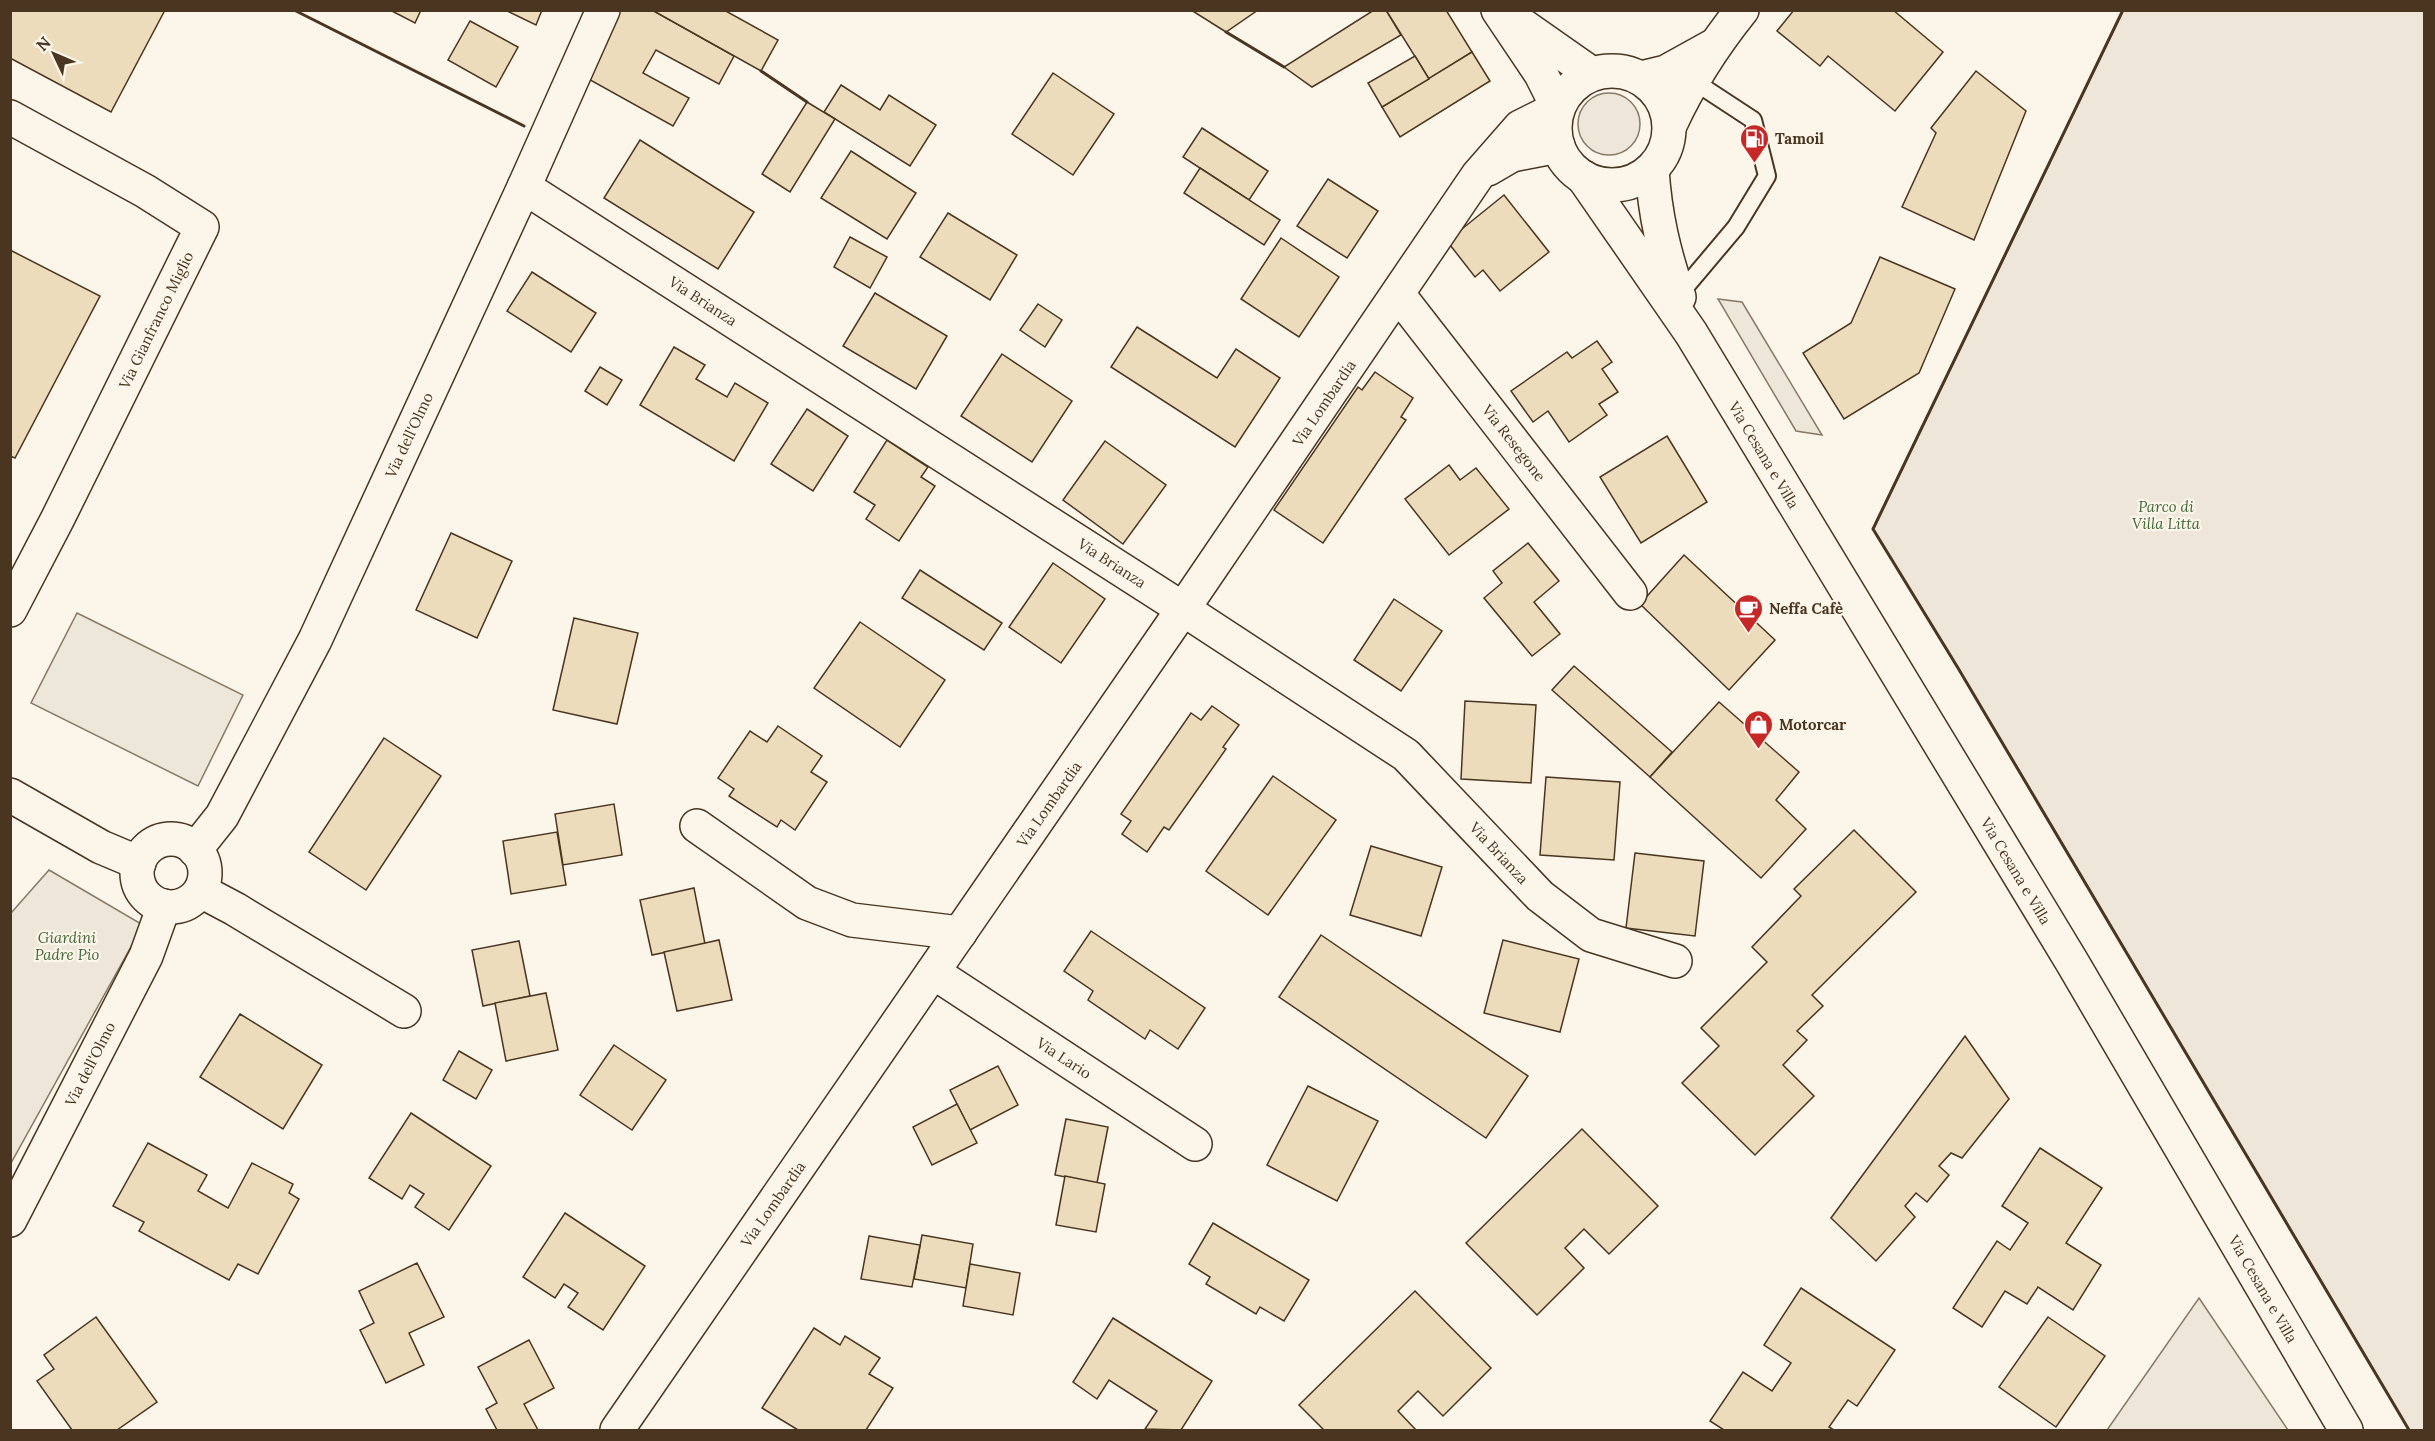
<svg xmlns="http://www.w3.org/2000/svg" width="2435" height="1441" font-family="Lora,serif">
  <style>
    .green { fill: #ede6d9; stroke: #887966; stroke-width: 1.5 }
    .parking { fill: #ede7d9; stroke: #887966; stroke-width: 1.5 }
    .building { fill: #ecdcbc; stroke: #4a3520; stroke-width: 1.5 }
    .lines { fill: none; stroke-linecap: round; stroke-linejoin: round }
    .service-casing { stroke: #4a3520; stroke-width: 20 }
    .minor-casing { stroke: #4a3520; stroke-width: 36 }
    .secondary-casing { stroke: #4a3520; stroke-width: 36 }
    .service { stroke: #fbf6e9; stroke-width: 16 }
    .minor { stroke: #fbf6e9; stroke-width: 33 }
    .secondary { stroke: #fbf6e9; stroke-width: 33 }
    .wall { stroke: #4a3520; stroke-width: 3 }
    .labels { text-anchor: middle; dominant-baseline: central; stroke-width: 4.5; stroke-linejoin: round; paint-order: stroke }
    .poi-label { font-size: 15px; font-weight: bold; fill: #4a3520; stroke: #fbf6e9; text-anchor: start }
    .street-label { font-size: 15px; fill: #4a3520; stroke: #fbf6e9 }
    .park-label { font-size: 15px; font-style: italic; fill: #436837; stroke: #fbf6e9 }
  </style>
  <rect width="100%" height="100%" fill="#fbf6e9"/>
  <!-- green -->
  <g class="green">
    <path d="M2123 11H2424V1430H2409L1958 668 1873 529Z"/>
    <circle cx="1609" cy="124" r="31"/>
    <path d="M49 870 143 925 11 1163V913Z"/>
    <path d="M2199 1298 2288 1430H2107Z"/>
  </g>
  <!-- parking -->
  <g class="parking">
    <path d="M1718 299 1742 302 1822 435 1796 431Z"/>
    <path d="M77 613 243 695 198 786 31 703Z"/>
  </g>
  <!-- building -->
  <g class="building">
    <path d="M10 10H165L111 112 10 58Z"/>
    <path d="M390 10H421L415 23Z"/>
    <path d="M505 10H542L536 25Z"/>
    <path d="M619 10H652L734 56 719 84 656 50 643 73 689 98 673 126 583 76Z"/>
    <path d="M652 10H724L778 40 761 71Z"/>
    <path d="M1191 10H1258L1226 32Z"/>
    <path d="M1374 10H1386L1401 35 1312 87 1284 67Z"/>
    <path d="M1386 10H1446L1472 52 1429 79Z"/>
    <path d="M1794 10H1893L1943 52 1895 111 1828 56 1820 66 1777 31Z"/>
    <path d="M470 21 518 47 496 87 448 60Z"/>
    <path d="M1472 52 1490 81 1400 137 1382 107Z"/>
    <path d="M1415 56 1429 79 1382 107 1368 83Z"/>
    <path d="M1976 71 2026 111 1974 240 1902 207 1936 133 1931 128Z"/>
    <path d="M1053 73 1114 114 1073 175 1012 134Z"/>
    <path d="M841 85 880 110 889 95 936 125 910 166 824 112Z"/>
    <path d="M807 102 835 119 790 192 762 174Z"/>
    <path d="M1202 128 1268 171 1249 200 1183 157Z"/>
    <path d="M640 140 754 212 718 269 604 198Z"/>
    <path d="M851 151 916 193 887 239 821 198Z"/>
    <path d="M1200 168 1280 220 1264 245 1184 193Z"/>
    <path d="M1328 179 1378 211 1347 258 1297 226Z"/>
    <path d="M1504 195 1549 252 1500 291 1483 270 1475 277 1447 241Z"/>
    <path d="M948 213 1017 255 990 300 920 257Z"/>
    <path d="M850 237 887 257 870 288 834 267Z"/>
    <path d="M1281 238 1339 277 1299 337 1241 299Z"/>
    <path d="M10 250 100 296 15 458 10 456Z"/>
    <path d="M1880 257 1955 289 1919 373 1844 419 1803 353 1851 323Z"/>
    <path d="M532 272 596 313 571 352 507 311Z"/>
    <path d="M875 293 947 336 916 389 843 346Z"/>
    <path d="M1038 304 1062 320 1045 347 1020 330Z"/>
    <path d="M1137 327 1217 378 1236 349 1280 378 1235 447 1111 367Z"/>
    <path d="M1597 341 1612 362 1602 369 1618 392 1599 404 1607 415 1569 442 1548 411 1533 422 1511 391 1567 352 1572 358Z"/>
    <path d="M674 347 705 365 696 379 727 397 735 383 768 403 734 461 640 405Z"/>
    <path d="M1002 354 1072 401 1032 462 961 416Z"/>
    <path d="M600 367 622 380 607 405 585 391Z"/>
    <path d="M1375 372 1413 398 1401 417 1406 420 1323 543 1274 510 1358 387 1362 390Z"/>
    <path d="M807 409 848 436 813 491 771 464Z"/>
    <path d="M1667 436 1707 502 1641 543 1600 477Z"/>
    <path d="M887 440 928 467 921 477 935 486 899 541 866 519 875 505 854 492Z"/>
    <path d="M1105 441 1166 485 1123 544 1063 500Z"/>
    <path d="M1449 465 1460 480 1476 468 1509 509 1449 555 1405 499Z"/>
    <path d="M451 533 512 561 477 638 416 610Z"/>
    <path d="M1528 543 1559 581 1534 602 1560 634 1532 656 1484 598 1502 583 1493 571Z"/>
    <path d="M1684 555 1775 640 1729 690 1640 604Z"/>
    <path d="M1053 563 1105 599 1061 663 1009 627Z"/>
    <path d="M920 570 1002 623 984 650 902 598Z"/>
    <path d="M1394 599 1442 631 1401 691 1354 660Z"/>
    <path d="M574 618 638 633 617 724 553 710Z"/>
    <path d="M860 622 945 680 900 747 814 688Z"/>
    <path d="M1574 666 1672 752 1650 777 1552 690Z"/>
    <path d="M1465 701 1536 705 1531 783 1461 779Z"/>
    <path d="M1719 702 1799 772 1776 800 1806 829 1761 878 1650 777Z"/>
    <path d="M1212 706 1239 725 1223 747 1226 749 1169 830 1164 827 1147 852 1122 834 1131 821 1121 814 1191 713 1201 720Z"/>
    <path d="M778 726 822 756 811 772 827 782 795 830 781 820 777 827 729 796 734 789 718 778 750 731 767 742Z"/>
    <path d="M384 738 441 776 366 890 309 852Z"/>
    <path d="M1273 776 1336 820 1268 915 1206 871Z"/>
    <path d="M1546 777 1620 782 1614 860 1540 855Z"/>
    <path d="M614 804 622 855 563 865 555 814Z"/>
    <path d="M1854 830 1916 892 1812 995 1823 1006 1797 1031 1807 1040 1783 1065 1814 1096 1755 1155 1682 1083 1719 1046 1701 1028 1767 962 1752 947 1801 896 1794 889Z"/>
    <path d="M557 832 566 885 511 894 503 841Z"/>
    <path d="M1371 846 1442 867 1421 936 1350 915Z"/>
    <path d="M1635 853 1704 861 1695 936 1626 928Z"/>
    <path d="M694 888 705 944 652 955 640 900Z"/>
    <path d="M1091 931 1205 1008 1178 1049 1150 1030 1145 1039 1088 1000 1093 991 1064 971Z"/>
    <path d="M1321 935 1528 1076 1486 1138 1279 997Z"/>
    <path d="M719 940 732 1000 677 1011 664 952Z"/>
    <path d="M1503 940 1579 959 1560 1032 1484 1013Z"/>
    <path d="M519 941 530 996 483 1006 472 950Z"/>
    <path d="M546 993 558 1050 506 1061 495 1003Z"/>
    <path d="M240 1014 322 1065 283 1129 200 1077Z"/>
    <path d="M1965 1036 2009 1099 1962 1158 1951 1153 1939 1166 1949 1175 1927 1202 1916 1193 1905 1206 1915 1217 1876 1261 1831 1218Z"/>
    <path d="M614 1045 666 1080 632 1130 580 1095Z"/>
    <path d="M459 1051 492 1070 476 1099 443 1080Z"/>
    <path d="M998 1066 1018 1105 970 1130 950 1090Z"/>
    <path d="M1308 1086 1378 1121 1337 1201 1267 1165Z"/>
    <path d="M957 1104 977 1143 932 1165 913 1127Z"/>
    <path d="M411 1113 491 1166 449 1230 415 1207 424 1194 410 1185 402 1199 369 1178Z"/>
    <path d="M1066 1119 1108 1127 1097 1183 1055 1175Z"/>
    <path d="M1582 1129 1658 1206 1609 1254 1584 1229 1565 1248 1584 1268 1537 1315 1466 1243Z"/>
    <path d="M148 1143 207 1175 198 1191 228 1208 252 1163 293 1184 289 1193 299 1199 258 1274 238 1264 229 1280 139 1231 144 1222 113 1206Z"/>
    <path d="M2040 1148 2102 1188 2066 1243 2101 1265 2073 1310 2038 1287 2027 1304 2005 1291 1982 1327 1953 1308 1997 1241 2010 1250 2028 1223 2002 1206Z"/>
    <path d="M1065 1176 1105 1184 1096 1232 1056 1225Z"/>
    <path d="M565 1213 645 1266 603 1330 568 1307 578 1293 564 1284 555 1298 523 1277Z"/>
    <path d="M1213 1223 1309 1280 1284 1321 1260 1307 1256 1314 1206 1284 1210 1277 1189 1264Z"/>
    <path d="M922 1235 973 1244 966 1288 914 1279Z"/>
    <path d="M869 1236 920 1245 912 1287 861 1279Z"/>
    <path d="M417 1263 444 1317 409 1333 424 1365 386 1383 360 1330 374 1323 359 1291Z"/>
    <path d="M970 1264 1020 1273 1013 1315 963 1306Z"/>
    <path d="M1801 1288 1895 1350 1857 1406 1848 1400 1829 1427 1834 1430H1724L1710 1421 1743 1372 1772 1391 1791 1363 1764 1345Z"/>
    <path d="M1415 1291 1491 1368 1443 1416 1418 1391 1398 1411 1416 1430H1324L1299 1405Z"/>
    <path d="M96 1317 157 1402 117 1430H72L37 1381 54 1369 44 1355Z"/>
    <path d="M2048 1317 2105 1356 2056 1427 1999 1387Z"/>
    <path d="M1113 1318 1212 1381 1181 1430 1145 1429 1157 1411 1109 1380 1097 1399 1073 1382Z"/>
    <path d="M814 1328 840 1345 845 1336 880 1358 869 1374 893 1388 866 1430H798L762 1408Z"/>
    <path d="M529 1340 554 1388 524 1404 538 1430H497L486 1409 497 1403 478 1367Z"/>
  </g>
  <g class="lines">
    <defs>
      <path id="service" d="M1677 297 1736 227 1767 176 1753 120 1689 78"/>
      <g id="minor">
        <path d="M1641 78 1666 72 1713 46"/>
        <path d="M10 117 145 191 202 227 58 518 10 610"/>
        <path d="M1670 125C1689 84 1713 46 1742 10"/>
        <path d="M1488 169 1512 155 1558 146"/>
        <path d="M524 187 1183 609 1406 755 1540 896 1591 935 1675 961"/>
        <path d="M1398 294 1630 593"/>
        <path d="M10 795 101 847 139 863"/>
        <path d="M697 826 807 903 852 920 960 933"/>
        <circle cx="171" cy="873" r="34"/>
        <path d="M195 850 222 816 315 640 524 187 603 10"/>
        <path d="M201 891 235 909 404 1011"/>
        <path d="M933 972 1195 1144"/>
        <path d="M10 1220 146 956 164 906"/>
        <path d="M617 1430 1183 609 1478 175 1520 127 1558 108"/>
      </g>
      <g id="secondary">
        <path d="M1498 10 1541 74 1558 108"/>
        <path d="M1515 20 1592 74"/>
        <circle cx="1612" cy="128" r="57"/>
        <path d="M1652 169C1655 216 1664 253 1679 297"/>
        <path d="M1583 177 1691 333 2072 962 2346 1430"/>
      </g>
    </defs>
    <!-- service casing -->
    <use href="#service" class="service-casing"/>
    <!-- minor casing -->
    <use href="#minor" class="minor-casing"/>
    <!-- secondary casing -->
    <use href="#secondary" class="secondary-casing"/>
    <!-- service -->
    <use href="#service" class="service"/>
    <!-- minor -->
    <use href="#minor" class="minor"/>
    <!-- secondary -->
    <use href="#secondary" class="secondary"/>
    <!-- wall -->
    <g class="wall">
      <path d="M294 10 524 126"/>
      <path d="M2123 10 1873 529 1958 668 2409 1430"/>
      <path d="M1226 32 1284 67"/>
      <path d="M761 71 807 102"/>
    </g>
  </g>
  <!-- icons -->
  <defs>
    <symbol id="fuel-pin" viewBox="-11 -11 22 30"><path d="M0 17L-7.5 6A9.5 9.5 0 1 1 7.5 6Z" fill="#c62828" stroke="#fbf6e9"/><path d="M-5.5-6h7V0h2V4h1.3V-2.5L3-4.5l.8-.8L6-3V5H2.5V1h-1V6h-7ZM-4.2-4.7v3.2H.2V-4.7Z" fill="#fff"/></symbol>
    <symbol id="cafe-pin" viewBox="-11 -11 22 30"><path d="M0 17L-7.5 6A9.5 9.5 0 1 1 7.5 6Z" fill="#c62828" stroke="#fbf6e9"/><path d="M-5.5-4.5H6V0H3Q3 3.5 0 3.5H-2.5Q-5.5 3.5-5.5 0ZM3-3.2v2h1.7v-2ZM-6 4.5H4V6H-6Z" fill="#fff"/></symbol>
    <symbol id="shop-pin" viewBox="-11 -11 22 30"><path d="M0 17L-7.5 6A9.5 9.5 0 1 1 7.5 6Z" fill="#c62828" stroke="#fbf6e9"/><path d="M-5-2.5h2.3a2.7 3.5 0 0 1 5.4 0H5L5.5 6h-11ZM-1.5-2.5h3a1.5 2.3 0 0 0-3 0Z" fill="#fff"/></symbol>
  </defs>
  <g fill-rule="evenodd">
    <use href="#fuel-pin" x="1738" y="122" width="33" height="45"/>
    <use href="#cafe-pin" x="1732" y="592" width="33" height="45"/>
    <use href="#shop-pin" x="1742" y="708" width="33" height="45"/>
  </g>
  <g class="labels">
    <!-- poi labels -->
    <g class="poi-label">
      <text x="1775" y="138">Tamoil</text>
      <text x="1769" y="608">Neffa Cafè</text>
      <text x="1779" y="724">Motorcar</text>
    </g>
    <!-- street labels -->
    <g class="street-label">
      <text transform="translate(703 301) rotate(33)">Via Brianza</text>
      <text transform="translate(156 320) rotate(-64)">Via Gianfranco Miglio</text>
      <text transform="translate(1324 403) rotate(-56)">Via Lombardia</text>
      <text transform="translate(409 435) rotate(-65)">Via dell'Olmo</text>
      <text transform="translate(1514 443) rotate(52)">Via Resegone</text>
      <text transform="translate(1764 455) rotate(59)">Via Cesana e Villa</text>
      <text transform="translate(1112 563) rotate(33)">Via Brianza</text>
      <text transform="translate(1049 804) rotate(-55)">Via Lombardia</text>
      <text transform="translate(1499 853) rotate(47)">Via Brianza</text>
      <text transform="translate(2016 871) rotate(59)">Via Cesana e Villa</text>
      <text transform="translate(1064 1058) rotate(33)">Via Lario</text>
      <text transform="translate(90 1064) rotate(-63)">Via dell'Olmo</text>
      <text transform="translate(773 1204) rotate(-55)">Via Lombardia</text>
      <text transform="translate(2263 1289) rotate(60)">Via Cesana e Villa</text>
    </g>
    <!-- park labels -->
    <g class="park-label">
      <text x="2166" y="506">Parco di<tspan x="2166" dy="17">Villa Litta</tspan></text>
      <text x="67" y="937">Giardini<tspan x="67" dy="17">Padre Pio</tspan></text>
    </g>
  </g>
  <!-- border -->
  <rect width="2435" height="1441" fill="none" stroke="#4a3520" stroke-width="24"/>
  <!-- north arrow -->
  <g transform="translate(54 54) rotate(314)" stroke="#fbf6e9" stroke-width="4.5" paint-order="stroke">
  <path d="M0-4.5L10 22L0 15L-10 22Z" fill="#4a3520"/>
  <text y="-9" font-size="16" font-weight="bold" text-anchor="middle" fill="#4a3520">N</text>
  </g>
</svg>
